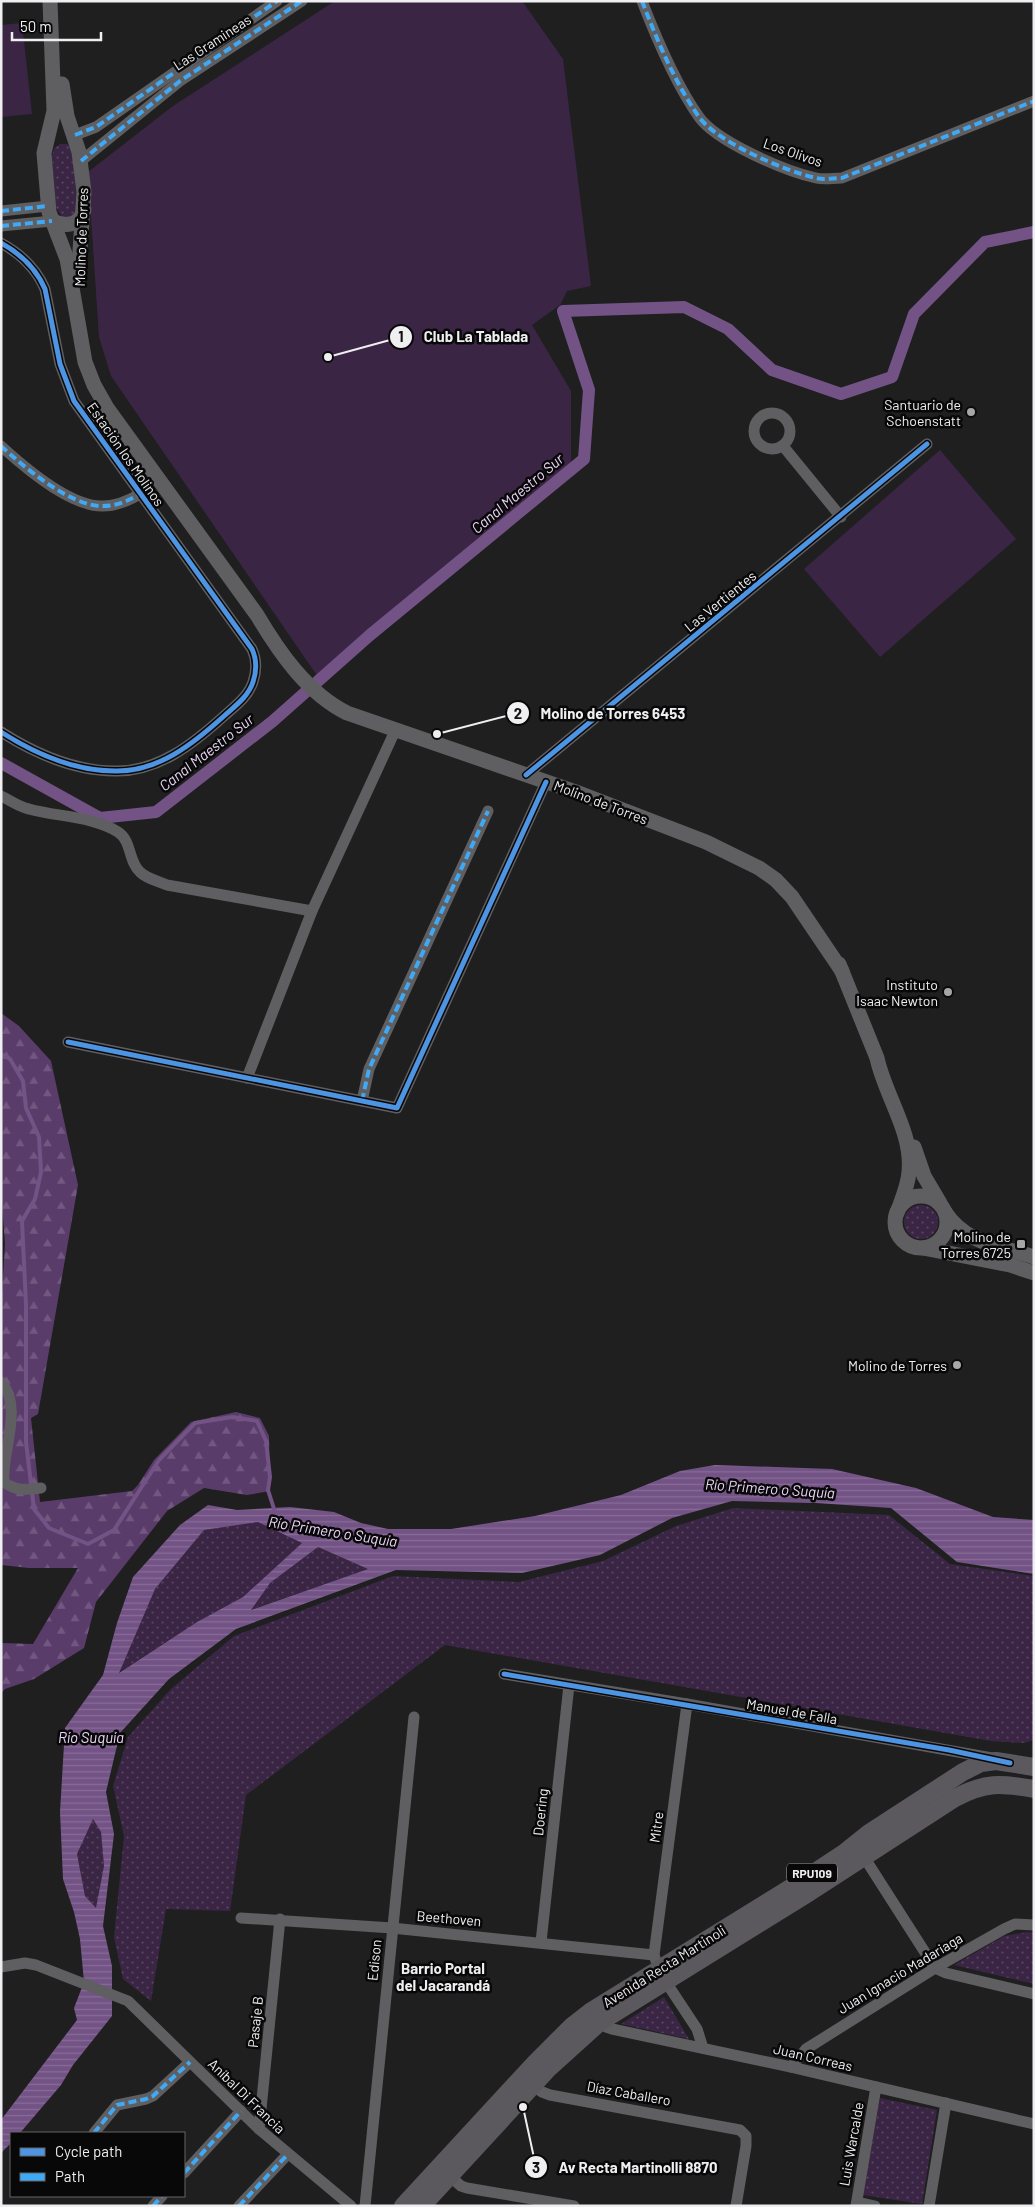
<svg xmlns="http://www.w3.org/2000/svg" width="1035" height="2207" font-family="Barlow,sans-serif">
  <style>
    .green { fill: url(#green-dots) }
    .forest { fill: url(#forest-firs) }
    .pitch { fill: #3a2545 }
    .water { fill: url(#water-rules); fill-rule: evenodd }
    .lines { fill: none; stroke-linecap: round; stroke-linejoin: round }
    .stream { stroke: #735385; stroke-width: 4 }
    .canal { stroke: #735385; stroke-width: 12 }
    .street { stroke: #5f5e60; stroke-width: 11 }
    .secondary { stroke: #5f5e60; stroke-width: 15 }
    .primary { stroke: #5b595e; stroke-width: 18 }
    .quiet { stroke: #3fa9f5; stroke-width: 4; stroke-dasharray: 8 4; stroke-linecap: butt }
    .cycleway-casing { stroke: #090809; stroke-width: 8 }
    .cycleway { stroke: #4d94e3; stroke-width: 5 }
    .poi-dot { fill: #a6a6a7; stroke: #090809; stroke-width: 2 }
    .labels { text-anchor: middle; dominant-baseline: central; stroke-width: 5; stroke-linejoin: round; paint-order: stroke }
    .shield { fill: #090809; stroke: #aaa9ab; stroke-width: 1 }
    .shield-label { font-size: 12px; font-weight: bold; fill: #efeef0 }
    .street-label { font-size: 14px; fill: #efeef0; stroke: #090809 }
    .poi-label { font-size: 14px; fill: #efeef0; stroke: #090809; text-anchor: end }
    .water-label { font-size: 15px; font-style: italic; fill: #ebd7f8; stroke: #090809 }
    .neighbourhood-label { font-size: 15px; font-weight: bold; fill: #efeef0; stroke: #090809 }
    .leader { fill: none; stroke: #efeef0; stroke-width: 2 }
    .callout-dot { fill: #efeef0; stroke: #090809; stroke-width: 2 }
    .mark-label { font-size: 15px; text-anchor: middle; font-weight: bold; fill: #111 }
    .callout-label { font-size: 15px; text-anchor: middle; font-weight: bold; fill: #efeef0; stroke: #090809; stroke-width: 5; stroke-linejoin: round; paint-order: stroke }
  </style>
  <defs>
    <pattern id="green-dots" width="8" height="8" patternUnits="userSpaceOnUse" patternTransform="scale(1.25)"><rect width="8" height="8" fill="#3a2545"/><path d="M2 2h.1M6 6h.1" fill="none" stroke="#574560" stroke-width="1.8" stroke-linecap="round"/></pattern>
    <pattern id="forest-firs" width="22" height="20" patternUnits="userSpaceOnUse" patternTransform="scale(1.25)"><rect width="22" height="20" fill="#5a3c6a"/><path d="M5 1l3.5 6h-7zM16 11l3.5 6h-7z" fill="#725880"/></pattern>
    <pattern id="water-rules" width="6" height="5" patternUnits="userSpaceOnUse" patternTransform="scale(1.25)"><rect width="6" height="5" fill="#735385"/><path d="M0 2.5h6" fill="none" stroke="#876c97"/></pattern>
  </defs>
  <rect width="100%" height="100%" fill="#1f1f20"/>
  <!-- green -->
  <g class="green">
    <path d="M60 144H67L73 149 78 212 69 218 62 217 56 207 52 156 54 148Z"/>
    <circle cx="921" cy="1222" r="17"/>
    <path d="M733 1508 889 1515 950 1564 1034 1576V1740L1024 1743 991 1741 445 1645 246 1795 230 1911 166 1909 151 2001 123 1979 114 1937 124 1836 113 1786 128 1737 171 1689 234 1636 393 1576 519 1582 603 1561 676 1526Z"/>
    <path d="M258 1521 302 1543 243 1597 197 1622 118 1673 155 1589 204 1530Z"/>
    <path d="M318 1547 369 1569 250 1610 270 1583Z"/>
    <path d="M93 1818 101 1832 104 1866 97 1909 85 1896 77 1854Z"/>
    <path d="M1027 1932 1034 1933V1984L954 1965 1004 1936Z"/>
    <path d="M664 1997 689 2039 621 2024Z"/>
    <path d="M880 2098 937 2110 922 2204 863 2195Z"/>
  </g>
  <!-- forest -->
  <path class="forest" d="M1 1013 19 1026 51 1061 78 1185 38 1414 31 1418 40 1502 132 1491 138 1485 154 1460 191 1422 236 1412 260 1418 269 1436 270 1491 247 1495 204 1488 167 1511 96 1602 84 1648 34 1679 5 1689 1 1693V1643L33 1644 78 1568H29L1 1565V1311L5 1244 1 1189Z"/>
  <!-- pitch -->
  <g class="pitch">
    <path d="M335 1H522L563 59 591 286 567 291 560 305 532 325 571 391V464L456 564 318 677 111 376 99 337 88 172 173 106Z"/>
    <path d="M22 23 32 114 1 117V25Z"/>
    <path d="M940 450 1016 539 880 657 804 569Z"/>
  </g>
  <!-- water -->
  <path class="water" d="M715 1465 832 1469 916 1488 993 1517 1034 1520V1574L957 1562 891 1508 816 1503 732 1501 672 1518 600 1555 522 1573 396 1570 236 1629 169 1679 120 1733 106 1792 114 1834 103 1926 112 1966V2016L73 2065 61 2085 20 2133H11V2143L1 2153V2120L77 2020 74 2008 84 1982 80 1939 74 1912 63 1879 60 1812 65 1728 103 1675 117 1623 133 1577 180 1525 208 1505 237 1510 290 1507 334 1512 361 1523 388 1529H451L535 1516 621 1495 680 1471ZM258 1522 302 1543 243 1597 197 1622 119 1673 155 1589 204 1530ZM318 1547 368 1569 251 1610 270 1583ZM93 1819 101 1832 104 1866 96 1908 85 1896 77 1854Z"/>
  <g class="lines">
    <!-- stream -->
    <path class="stream" d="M1 1054 10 1059 23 1081 26 1108 39 1137 41 1172 35 1199 22 1221 26 1305V1442L34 1509 49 1528 88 1544 114 1530 159 1460 195 1423 232 1417 257 1421 266 1441 270 1477 268 1490 275 1512"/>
    <!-- canal -->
    <path class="canal" d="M1 763 100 818 156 812 273 721 370 635 584 459 589 390 563 311 684 307 728 329 772 370 841 394 892 377 914 314 985 242 1034 232"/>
    <!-- street -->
    <g class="street">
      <path d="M642 1C657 40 675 83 699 117 717 142 785 171 816 178 824 180 833 178 842 178L1034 101"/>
      <path d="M75 135 96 127 277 1"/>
      <path d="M81 161 180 81 302 1"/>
      <path d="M1 211 48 206"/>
      <path d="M1 226 52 221"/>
      <path d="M1 243C21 254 36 268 45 289L60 364 74 401 252 649C257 660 257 670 253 682 248 697 235 706 224 716 193 744 158 772 115 771 75 771 34 753 1 732"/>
      <circle cx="772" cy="431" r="18"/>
      <path d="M1 446C24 467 71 507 103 506 117 506 128 501 140 494"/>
      <path d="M783 446 841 517"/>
      <path d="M526 775 927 444"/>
      <path d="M1 796C10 800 19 807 29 809 58 817 92 816 118 832 132 841 128 861 140 872 147 879 158 881 167 885L312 911"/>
      <path d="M68 1042 397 1108 546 782"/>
      <path d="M247 1078 312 911 395 731"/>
      <path d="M362 1101 369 1069 488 811"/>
      <path d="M1 1382C24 1406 1 1454 4 1482 15 1491 27 1490 41 1488"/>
      <path d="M504 1674 687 1704 992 1758"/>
      <path d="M864 1857 935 1968 946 1973 1034 1994"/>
      <path d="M241 1918 392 1928 654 1955"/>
      <path d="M541 1942 569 1685"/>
      <path d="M656 1961 654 1955 687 1704"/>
      <path d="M1 1967 25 1963 36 1965 128 2001 259 2129 351 2206"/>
      <path d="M662 1976 697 2029 703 2048"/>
      <path d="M597 2019 606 2027 612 2029 791 2067 1034 2124"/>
      <path d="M791 2067 806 2049 935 1968 1004 1929 1015 1924 1034 1925"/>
      <path d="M528 2082 542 2092 550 2095 740 2130 746 2136V2146L736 2206"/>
      <path d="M259 2129 280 1919"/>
      <path d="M94 2133 117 2105 146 2099 153 2096 190 2062"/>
      <path d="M445 2172 461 2186 467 2188 574 2206"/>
      <path d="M184 2173 241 2111"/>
      <path d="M857 2202 875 2206"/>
      <path d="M153 2206 162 2196"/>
      <path d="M239 2206 288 2154"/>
      <path d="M365 2206 414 1717"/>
      <path d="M856 2206 876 2087"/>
      <path d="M929 2206 946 2103"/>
    </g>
    <!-- secondary -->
    <g class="secondary">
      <path d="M50 1 54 111 44 153 49 212 67 259 85 362 94 385 107 408 257 615C279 652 307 693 347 713L576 792 706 842 759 868 776 880 792 897 842 971"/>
      <path d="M62 84 67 116 79 152 84 192 78 280"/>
      <path d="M52 221C66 227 79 226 84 210"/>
      <path d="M839 964 877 1058C885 1096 913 1132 909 1172 908 1186 902 1199 897 1213"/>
      <path d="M914 1147 924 1176 940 1203"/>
      <circle cx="921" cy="1222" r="26"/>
      <path d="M945 1212C966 1244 1000 1246 1034 1257"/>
      <path d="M923 1248 1010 1265 1034 1273"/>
    </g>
    <!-- primary -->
    <g class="primary">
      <path d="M403 2206 535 2063 572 2026 590 2012 797 1884 844 1853 869 1833 963 1772 981 1763 996 1761 1034 1767"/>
      <path d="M422 2206 549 2068 600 2022 805 1895 955 1798C985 1782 1001 1783 1034 1789"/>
    </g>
    <!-- quiet -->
    <g class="quiet">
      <path d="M642 1C657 40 675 83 699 117 717 142 785 171 816 178 824 180 833 178 842 178L1034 101"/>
      <path d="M75 135 96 127 277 1"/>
      <path d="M81 161 180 81 302 1"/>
      <path d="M1 211 48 206"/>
      <path d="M1 226 52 221"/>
      <path d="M1 446C24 467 71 507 103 506 117 506 128 501 140 494"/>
      <path d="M362 1101 369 1069 488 811"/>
      <path d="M94 2133 117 2105 146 2099 153 2096 190 2062"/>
      <path d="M184 2173 241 2111"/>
      <path d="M153 2206 162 2196"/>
      <path d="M239 2206 288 2154"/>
    </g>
    <defs>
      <g id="cycleway">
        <path d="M1 243C21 254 36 268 45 289L60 364 74 401 252 649C257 660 257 670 253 682 248 697 235 706 224 716 193 744 158 772 115 771 75 771 34 753 1 732"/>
        <path d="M526 775 927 444"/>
        <path d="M68 1042 397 1108 546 782"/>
        <path d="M504 1674 949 1750 1010 1763"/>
      </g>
    </defs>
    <!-- cycleway casing -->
    <use href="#cycleway" class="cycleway-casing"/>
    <!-- cycleway -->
    <use href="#cycleway" class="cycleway"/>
  </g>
  <!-- markers -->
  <g class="poi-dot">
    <circle cx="971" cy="412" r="5"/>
    <circle cx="948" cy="992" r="5"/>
    <rect x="1016" y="1239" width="10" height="10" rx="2.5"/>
    <circle cx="957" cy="1365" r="5"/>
  </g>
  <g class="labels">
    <!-- shield labels -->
    <rect class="shield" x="787" y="1863.5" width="50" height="19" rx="4"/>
    <g class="shield-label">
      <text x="812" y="1873">RPU109</text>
    </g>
    <!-- street labels -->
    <g class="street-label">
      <text transform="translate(212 42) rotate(-33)">Las Gramineas</text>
      <text transform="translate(793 152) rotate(19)">Los Olivos</text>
      <text transform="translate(81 237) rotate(-88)">Molino de Torres</text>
      <text transform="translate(126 454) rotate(55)">Estación los Molinos</text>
      <text transform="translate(720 601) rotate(-39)">Las Vertientes</text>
      <text transform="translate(601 802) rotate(21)">Molino de Torres</text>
      <text transform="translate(792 1711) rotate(10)">Manuel de Falla</text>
      <text transform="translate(540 1812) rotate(-84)">Doering</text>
      <text transform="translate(656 1827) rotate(-82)">Mitre</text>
      <text transform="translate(449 1918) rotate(5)">Beethoven</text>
      <text transform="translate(374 1960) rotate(-84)">Edison</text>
      <text transform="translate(664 1966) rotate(-32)">Avenida Recta Martinoli</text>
      <text transform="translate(900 1973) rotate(-31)">Juan Ignacio Madariaga</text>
      <text transform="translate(255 2022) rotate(-84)">Pasaje B</text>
      <text transform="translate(813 2057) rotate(13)">Juan Correas</text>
      <text transform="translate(629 2093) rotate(10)">Díaz Caballero</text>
      <text transform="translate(247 2096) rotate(44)">Aníbal Di Francia</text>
      <text transform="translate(851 2144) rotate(-80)">Luis Warcalde</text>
    </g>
    <!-- poi labels -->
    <g class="poi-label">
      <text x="961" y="404">Santuario de<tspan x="961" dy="16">Schoenstatt</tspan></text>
      <text x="938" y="984">Instituto<tspan x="938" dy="16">Isaac Newton</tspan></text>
      <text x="1011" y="1236">Molino de<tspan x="1011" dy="16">Torres 6725</tspan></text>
      <text x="947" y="1365">Molino de Torres</text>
    </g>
    <!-- water labels -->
    <g class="water-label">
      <text transform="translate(517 493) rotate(-40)">Canal Maestro Sur</text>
      <text transform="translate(206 752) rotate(-38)">Canal Maestro Sur</text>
      <text transform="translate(770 1488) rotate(4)">Río Primero o Suquía</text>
      <text transform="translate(333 1531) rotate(9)">Río Primero o Suquía</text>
      <text x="91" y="1737">Río Suquía</text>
    </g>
    <!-- neighbourhood labels -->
    <g class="neighbourhood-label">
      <text x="443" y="1968">Barrio Portal<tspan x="443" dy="17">del Jacarandá</tspan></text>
    </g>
  </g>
  <!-- callouts -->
  <path class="leader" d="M328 357L401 337M437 734L518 713M523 2107L536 2167"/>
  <g class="callout-dot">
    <circle cx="328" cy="357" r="5"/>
    <circle cx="437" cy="734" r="5"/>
    <circle cx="523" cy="2107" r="5"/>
    <circle cx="401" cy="337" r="12"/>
    <circle cx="518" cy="713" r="12"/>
    <circle cx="536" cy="2167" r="12"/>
  </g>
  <g class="mark-label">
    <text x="401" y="342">1</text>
    <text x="518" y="719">2</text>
    <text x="536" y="2173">3</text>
  </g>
  <g class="callout-label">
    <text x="476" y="342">Club La Tablada</text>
    <text x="613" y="719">Molino de Torres 6453</text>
    <text x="638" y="2173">Av Recta Martinolli 8870</text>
  </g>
  <!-- border -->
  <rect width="1035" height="2207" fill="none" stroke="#efeef0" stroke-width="5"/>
  <!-- legend -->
  <rect x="10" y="2132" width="175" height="65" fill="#090809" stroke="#656465"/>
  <rect x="20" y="2148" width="25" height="8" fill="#4d94e3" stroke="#656465"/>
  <text x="55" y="2157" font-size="15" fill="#efeef0">Cycle path</text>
  <rect x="20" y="2173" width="25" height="8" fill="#3fa9f5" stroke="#656465"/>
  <text x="55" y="2182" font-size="15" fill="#efeef0">Path</text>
  <!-- scale -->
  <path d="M12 32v8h89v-8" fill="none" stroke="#efeef0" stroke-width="2.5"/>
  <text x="20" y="32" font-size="15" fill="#efeef0" stroke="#090809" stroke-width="4" paint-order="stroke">50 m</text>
</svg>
